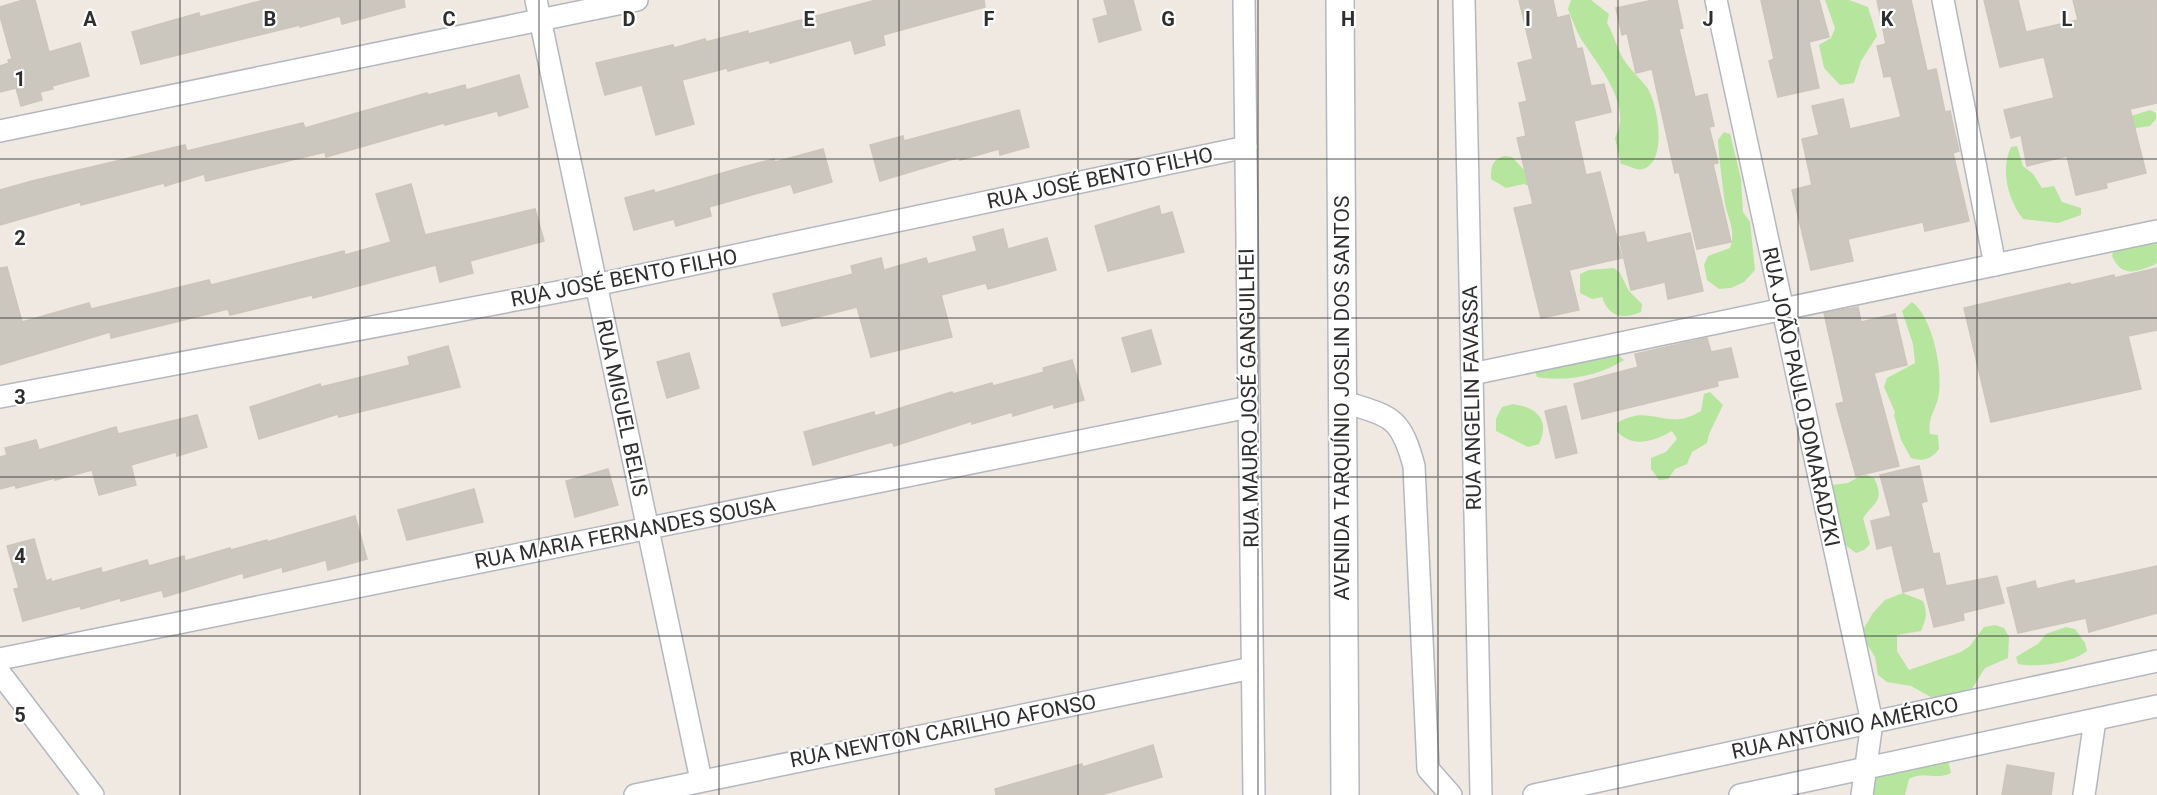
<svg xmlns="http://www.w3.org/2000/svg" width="2157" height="795" font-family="Roboto,sans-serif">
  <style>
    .green { fill: #b6e59e }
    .building { fill: #cbc7bf; stroke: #cbc5ba; stroke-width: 1.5 }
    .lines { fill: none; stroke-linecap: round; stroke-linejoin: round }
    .minor-casing { stroke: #b4b7c1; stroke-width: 24 }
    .tertiary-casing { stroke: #b4b7c1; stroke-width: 30 }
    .minor { stroke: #fff; stroke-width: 21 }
    .tertiary { stroke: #fff; stroke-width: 27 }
    .grid { fill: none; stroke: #2e2e2e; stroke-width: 1.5; stroke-opacity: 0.55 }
    .labels { text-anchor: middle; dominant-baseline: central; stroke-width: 4.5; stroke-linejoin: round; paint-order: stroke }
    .street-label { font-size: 21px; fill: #2e2e2e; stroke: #fff }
    .grid-label { font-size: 20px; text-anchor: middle; font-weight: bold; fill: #2e2e2e; stroke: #fff; stroke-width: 4.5; stroke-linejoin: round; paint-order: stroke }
  </style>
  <rect width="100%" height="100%" fill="#efe9e1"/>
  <!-- green -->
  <g class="green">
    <path d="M1571 0H1591L1609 14 1607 23C1614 35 1617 49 1624 60 1631 71 1641 79 1648 89 1658 106 1668 162 1643 169 1637 171 1628 165 1621 164L1615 138C1634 107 1598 65 1581 39 1576 30 1572 19 1568 9Z"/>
    <path d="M1825 0H1849L1868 7 1877 36 1861 61 1854 83 1840 85 1824 68 1819 45 1831 38 1835 28Z"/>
    <path d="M2150 110 2156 113V119L2150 126 2136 128 2132 135 2131 116Z"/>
    <path d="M1724 132 1730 134 1741 179 1743 212 1750 222 1755 270 1744 282 1731 288 1719 289 1707 280 1704 265 1708 256 1730 248C1737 230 1726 216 1724 197 1722 179 1719 159 1718 140Z"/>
    <path d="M2017 146 2023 166 2033 174 2042 188 2054 186 2062 202 2081 208V215L2058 223 2023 219C2008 200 2000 170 2011 147Z"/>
    <path d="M1504 156 1512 157 1525 171 1531 170V187L1524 184 1506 188 1491 179C1491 167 1492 160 1504 156Z"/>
    <path d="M2157 236V263L2154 265C2135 272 2122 278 2112 256L2115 247Z"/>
    <path d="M1614 268 1620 273 1629 291 1642 304 1641 312C1622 320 1609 317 1602 297L1592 299 1580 293V274L1589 270Z"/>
    <path d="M1912 302C1933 317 1944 373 1938 399 1934 413 1928 417 1930 434L1938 435 1939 449C1931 459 1924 462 1911 458L1901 440 1894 415 1895 412 1884 387 1887 378 1915 363 1913 344 1902 311Z"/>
    <path d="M1616 353 1624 360C1600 376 1565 382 1537 377L1534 368Z"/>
    <path d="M1710 392 1723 405 1709 434 1707 443 1692 452 1687 464 1675 469 1668 479 1659 480 1651 469V458L1666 452 1677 439 1672 431C1655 441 1632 449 1617 431V423C1652 402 1665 433 1701 411L1704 394Z"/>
    <path d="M1513 404C1538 408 1550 420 1539 444L1528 447 1496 431V419L1502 407Z"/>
    <path d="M1867 475 1874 478C1885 501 1875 501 1863 518L1870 544 1864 550 1856 553 1844 544 1832 496V485L1848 483 1860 476Z"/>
    <path d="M1903 593 1923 601C1928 613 1926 619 1921 631L1897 635V651L1909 670 1961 652 1970 646 1984 627 1995 625 2004 628 2009 637 2008 658 1985 668 1968 695 1949 702 1931 697 1911 686 1887 682 1878 675 1875 657 1865 641 1864 628 1873 613 1885 600Z"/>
    <path d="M2066 627 2075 629 2085 643 2087 651C2072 663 2036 668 2018 664L2016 657 2038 644 2046 634Z"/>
    <path d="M1948 760 1951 773C1934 781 1925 770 1909 779L1905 795H1864L1874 772Z"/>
  </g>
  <!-- building -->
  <g class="building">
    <path d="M23 0H35L49 52 80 43 89 76 52 86 53 89 40 92 42 100 21 106 16 88 0 92V66L9 63 8 60 12 59 0 16V7Z"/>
    <path d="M264 0H404L405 7 342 24 340 16 300 27V25L141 64 132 32 199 13 200 17Z"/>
    <path d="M876 0H984L985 7 883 35 885 45 855 54 851 40 770 63 769 60 728 71 727 68 682 80 694 124 656 135 642 85 605 95 596 63 673 45 674 48 705 39 706 42 748 31V34Z"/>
    <path d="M1104 0H1133L1141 30 1099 42 1093 19 1108 15Z"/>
    <path d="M1519 0H1553L1557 18 1569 15 1577 49 1582 48 1591 86 1604 84 1611 112 1574 121 1586 175 1600 172 1622 258 1569 270 1579 310 1541 318 1514 208 1533 204 1517 138 1526 136 1519 103 1527 101 1518 63 1533 59Z"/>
    <path d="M1653 0H1677L1683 28 1679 29 1695 97 1707 94 1714 126 1709 127 1718 163 1713 164 1731 242 1697 249 1679 172 1675 173 1652 69 1636 73 1627 33 1622 35 1616 8Z"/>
    <path d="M1761 0H1819L1829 37 1809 42 1819 88 1778 97 1769 61 1774 59Z"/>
    <path d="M1877 0H1911L1927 71 1936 69 1945 112 1950 111 1959 151 1953 153 1969 221 1925 231 1923 222 1848 239 1853 261 1811 270 1792 190 1812 185 1802 139 1819 135 1812 106 1843 99 1850 129 1901 117 1891 76 1884 77 1877 46 1886 44Z"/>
    <path d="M1984 0H2018L2026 32 2078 20 2073 0H2157V103L2130 109 2146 173 2106 183 2107 188 2076 195 2067 156 2027 166 2021 135 2011 138 2004 110 2054 98 2044 57 2000 67Z"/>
    <path d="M519 75 528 107 499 116 497 111 445 125 444 123 326 157 325 152 206 181 204 174 165 186 164 183 81 205 80 202 0 225V190L32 181 185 145 187 151 303 123 305 128 427 93 428 95 465 85 466 90Z"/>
    <path d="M1019 110 1029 147 1000 155 999 149 960 160V157L880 181 870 145 903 136 904 141Z"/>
    <path d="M823 149 832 182 794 193 791 184 709 207 711 216 676 226 674 219 634 230 625 198 654 190 655 193 743 167 774 159 775 162Z"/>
    <path d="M411 184 425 235 535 209 544 241 470 261 473 273 440 282 436 265 313 298 312 295 230 315 228 309 111 338 110 332 0 365V268L7 267 22 322 89 303 91 309 209 280 211 285 344 251 345 255 391 242 376 194Z"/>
    <path d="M1159 206 1161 215 1172 212 1184 252 1108 271 1095 226Z"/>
    <path d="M1003 229 1008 249 1047 238 1056 270 988 289 986 283 941 295 952 337 871 357 857 307 782 326 773 294 853 274 851 266 881 258 884 270 926 258 928 264 977 251 973 237Z"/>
    <path d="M1644 232 1647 243 1690 233 1703 291 1668 299 1665 282 1631 290 1619 237Z"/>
    <path d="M2157 268V330L2128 336 2141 389 1991 422 1964 308 2070 283 2071 285 2114 275V278Z"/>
    <path d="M1858 307 1861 322 1895 314 1907 365 1874 373 1899 466 1856 476 1836 404 1844 402 1824 313Z"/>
    <path d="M1151 330 1161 364 1132 372 1122 338Z"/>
    <path d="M1707 338 1711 352 1731 348 1738 377 1717 381 1718 386 1582 419 1574 384 1638 367 1635 354Z"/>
    <path d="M448 346 460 387 339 417 338 414 259 439 250 407 320 384 321 387 410 365 408 357Z"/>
    <path d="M689 353 699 388 667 398 657 362Z"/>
    <path d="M1072 360 1084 400 1054 408 1053 404 1013 416 1012 412 972 424V421L894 446 892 442 813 465 804 432 874 412 875 416 952 392 953 394 992 383 993 386 1044 372 1043 368Z"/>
    <path d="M1566 406 1577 453 1556 458 1545 411Z"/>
    <path d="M197 415 207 447 177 456 176 452 131 465 136 485 99 495 92 470 55 480V478L16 488 15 485 0 489V457L7 455 5 448 36 440 39 450 116 427 118 434Z"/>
    <path d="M1919 466 1927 501 1921 503 1933 554 1939 553 1946 586 1997 576 2004 603 1963 613 1964 620 1934 627 1924 587 1903 592 1892 545 1877 549 1871 521 1891 516 1880 475Z"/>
    <path d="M608 469 618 505 575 517 566 481Z"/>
    <path d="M474 489 483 522 407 540 398 510Z"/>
    <path d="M355 516 367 559 328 570 326 560 283 572 282 567 244 578 243 573 164 597 162 590 121 601 120 598 81 609 80 606 23 621 14 589 19 588 7 546 34 539 46 581 51 579V582L101 568 102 573 147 560 149 566 184 556 185 561 230 548 231 550 267 540V542Z"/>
    <path d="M2157 566V613L2089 632 2086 618 2018 633 2007 588 2035 581 2037 589 2074 580 2075 584Z"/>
    <path d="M1153 745 1162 777 1101 795H996L995 789 1082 764 1083 767Z"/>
    <path d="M2007 765 2054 773 2051 795H2002Z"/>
  </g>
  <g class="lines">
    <defs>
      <g id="minor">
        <path d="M536 0 701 780"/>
        <path d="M1244 0 1254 795"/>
        <path d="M1464 0 1481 795"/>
        <path d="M1716 0 1872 722 1862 795"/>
        <path d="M1943 0 1995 265"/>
        <path d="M0 131 637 0"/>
        <path d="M1472 374 2157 231"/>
        <path d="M0 397 595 285 1246 147"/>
        <path d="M1342 401C1390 417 1400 414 1414 466L1428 769 1451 795"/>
        <path d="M0 659 1249 407"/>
        <path d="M0 673 93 795"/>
        <path d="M635 795 1252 668"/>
        <path d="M1534 795 2157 661"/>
        <path d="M1740 795 2157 706"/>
        <path d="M2084 795 2095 720"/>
      </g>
      <path id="tertiary" d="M1340 0 1345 795"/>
    </defs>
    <!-- minor casing -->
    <use href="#minor" class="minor-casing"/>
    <!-- tertiary casing -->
    <use href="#tertiary" class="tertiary-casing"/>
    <!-- minor -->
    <use href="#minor" class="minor"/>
    <!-- tertiary -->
    <use href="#tertiary" class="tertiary"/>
  </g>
  <!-- grid -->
  <path class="grid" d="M180 0V795M360 0V795M539 0V795M719 0V795M899 0V795M1078 0V795M1258 0V795M1438 0V795M1618 0V795M1798 0V795M1977 0V795M0 159H2157M0 318H2157M0 477H2157M0 636H2157"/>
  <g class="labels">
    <!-- street labels -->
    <g class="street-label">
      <text transform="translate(1100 178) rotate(-12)">RUA JOSÉ BENTO FILHO</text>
      <text transform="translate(624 278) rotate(-11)">RUA JOSÉ BENTO FILHO</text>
      <text transform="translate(1801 397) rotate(78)">RUA JOÃO PAULO DOMARADZKI</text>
      <text transform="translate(1249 398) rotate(-91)">RUA MAURO JOSÉ GANGUILHEI</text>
      <text transform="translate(1342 398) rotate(-90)">AVENIDA TARQUÍNIO JOSLIN DOS SANTOS</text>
      <text transform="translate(1472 398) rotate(-91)">RUA ANGELIN FAVASSA</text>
      <text transform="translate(622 408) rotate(78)">RUA MIGUEL BELIS</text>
      <text transform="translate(625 533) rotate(-11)">RUA MARIA FERNANDES SOUSA</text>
      <text transform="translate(1845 728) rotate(-12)">RUA ANTÔNIO AMÉRICO</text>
      <text transform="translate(943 731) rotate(-11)">RUA NEWTON CARILHO AFONSO</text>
    </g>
  </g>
  <g class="grid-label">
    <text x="90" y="26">A</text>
    <text x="270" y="26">B</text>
    <text x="449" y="26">C</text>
    <text x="629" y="26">D</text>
    <text x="809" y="26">E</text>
    <text x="989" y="26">F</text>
    <text x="1168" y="26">G</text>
    <text x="1348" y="26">H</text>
    <text x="1528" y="26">I</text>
    <text x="1708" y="26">J</text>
    <text x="1887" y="26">K</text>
    <text x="2067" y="26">L</text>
    <text x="20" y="86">1</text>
    <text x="20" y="245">2</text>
    <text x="20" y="404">3</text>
    <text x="20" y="563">4</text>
    <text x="20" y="722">5</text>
  </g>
</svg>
